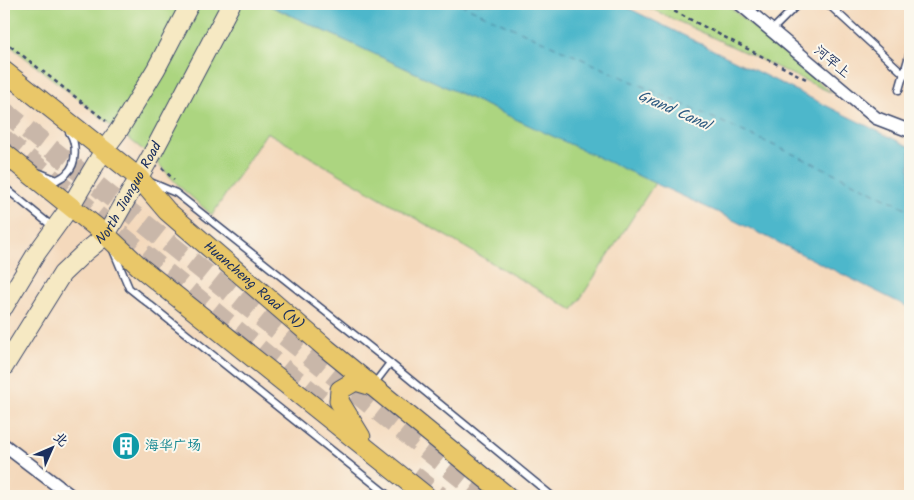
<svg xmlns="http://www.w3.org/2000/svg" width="914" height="500" font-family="Kalam,'LXGW WenKai TC',sans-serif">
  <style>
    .green { fill: #acd580; stroke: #64826f }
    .water { fill: #4eb7cb; stroke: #347394 }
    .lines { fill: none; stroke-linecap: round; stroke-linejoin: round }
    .ferry { stroke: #2a587f; stroke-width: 1; stroke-dasharray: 6 5; stroke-linecap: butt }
    .trunk-tunnel { stroke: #c9b7a9; stroke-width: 20; stroke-dasharray: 20 10; stroke-linecap: butt }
    .service-casing { stroke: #3c486c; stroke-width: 9 }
    .minor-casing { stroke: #3c486c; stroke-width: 15 }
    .secondary-casing { stroke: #3c486c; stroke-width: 20 }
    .primary-casing { stroke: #3c486c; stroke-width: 21 }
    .path { stroke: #3c486c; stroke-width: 2.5; stroke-dasharray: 4 4; stroke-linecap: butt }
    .service { stroke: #fff; stroke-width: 6 }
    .minor { stroke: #fff; stroke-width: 12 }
    .secondary { stroke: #f6e9c3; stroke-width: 18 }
    .primary { stroke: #e9c769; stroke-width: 19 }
    .labels { text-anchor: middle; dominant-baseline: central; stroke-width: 4; stroke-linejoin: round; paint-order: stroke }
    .street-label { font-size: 14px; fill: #1b2f5e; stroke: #fbf7ec }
    .culture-label { font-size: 14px; fill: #0d838f; stroke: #fbf7ec; text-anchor: start }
    .water-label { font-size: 15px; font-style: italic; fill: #2a587f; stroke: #fbf7ec }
  </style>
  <rect width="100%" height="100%" fill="#fbf7ec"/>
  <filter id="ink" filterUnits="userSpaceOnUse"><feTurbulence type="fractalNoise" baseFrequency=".02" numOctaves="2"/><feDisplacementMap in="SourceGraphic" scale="10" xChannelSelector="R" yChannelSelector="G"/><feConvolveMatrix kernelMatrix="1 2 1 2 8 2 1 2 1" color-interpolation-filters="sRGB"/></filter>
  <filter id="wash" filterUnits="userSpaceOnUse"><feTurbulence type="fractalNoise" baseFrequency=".0096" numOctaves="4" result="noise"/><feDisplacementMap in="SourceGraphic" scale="20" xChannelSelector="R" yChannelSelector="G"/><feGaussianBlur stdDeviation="1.12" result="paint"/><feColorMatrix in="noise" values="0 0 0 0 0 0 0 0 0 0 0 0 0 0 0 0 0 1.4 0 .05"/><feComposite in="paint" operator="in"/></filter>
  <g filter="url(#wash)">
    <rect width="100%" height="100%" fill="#f4d9bc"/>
    <!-- green -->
    <g class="green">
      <path d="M4 4H266L655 183 573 310 267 132 212 215 180 187 151 156 4 41Z"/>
      <path d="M641 4H726L832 93Z"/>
    </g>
    <!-- water -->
    <path class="water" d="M266 4H620L910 147V308L717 212Z"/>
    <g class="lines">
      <!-- ferry -->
      <path class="ferry" d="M460 4 813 163 910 210"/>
    </g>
  </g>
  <g filter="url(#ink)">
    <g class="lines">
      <!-- trunk-tunnel -->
      <g class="trunk-tunnel">
        <path d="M4 111 484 496"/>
        <path d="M4 139 336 412"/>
        <path d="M413 475 440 496"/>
      </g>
      <defs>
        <g id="service">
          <path d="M828 4 904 74 910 76"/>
          <path d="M905 4 910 5"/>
          <path d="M772 30 798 4"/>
          <path d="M899 90 910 52"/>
          <path d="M40 173 57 180C60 178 65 176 67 173 77 164 77 143 69 132"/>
          <path d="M150 182 176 193 390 363 552 496"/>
          <path d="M4 187 53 227"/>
          <path d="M113 250 129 288 389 496"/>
          <path d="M374 384 390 363"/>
        </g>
        <g id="minor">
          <path d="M740 4 876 118 910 131"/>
          <path d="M4 445 71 496"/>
        </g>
        <g id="secondary">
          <path d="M4 307 36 254 70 207 104 150 119 130 156 69 190 4"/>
          <path id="s1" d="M4 367 62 274 84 253 106 235 151 156 231 4"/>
        </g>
        <g id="primary">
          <path id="s2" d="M4 71 139 178 167 211 327 349 507 496"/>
          <path d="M4 153 106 235 141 268 426 496"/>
          <path d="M361 437 339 401 340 390 355 381 372 386"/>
        </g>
      </defs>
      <!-- service casing -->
      <use href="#service" class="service-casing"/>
      <!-- minor casing -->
      <use href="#minor" class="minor-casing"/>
      <!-- secondary casing -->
      <use href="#secondary" class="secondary-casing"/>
      <!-- primary casing -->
      <use href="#primary" class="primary-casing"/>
      <!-- path -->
      <g class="path">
        <path d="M660 4 808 80"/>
        <path d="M4 41 106 121"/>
        <path d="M162 168 174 180"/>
      </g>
      <!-- service -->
      <use href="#service" class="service"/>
      <!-- minor -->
      <use href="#minor" class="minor"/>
      <!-- secondary -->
      <use href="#secondary" class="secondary"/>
      <!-- primary -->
      <use href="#primary" class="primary"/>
    </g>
  </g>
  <!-- icons -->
  <defs>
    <symbol id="building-disc" viewBox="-11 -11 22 22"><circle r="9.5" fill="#0f9aa8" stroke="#fbf7ec"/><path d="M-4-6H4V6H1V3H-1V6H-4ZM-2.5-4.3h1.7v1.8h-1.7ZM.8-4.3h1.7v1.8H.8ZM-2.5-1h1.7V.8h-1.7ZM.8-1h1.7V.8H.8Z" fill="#fff"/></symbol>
  </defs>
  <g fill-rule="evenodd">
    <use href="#building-disc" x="110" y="430" width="32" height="32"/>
  </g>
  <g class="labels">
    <!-- street labels -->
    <g class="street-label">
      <text transform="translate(832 62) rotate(40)">河罕上</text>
      <text stroke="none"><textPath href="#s1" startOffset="216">North Jianguo Road</textPath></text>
      <text stroke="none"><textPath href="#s2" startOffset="330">Huancheng Road (N)</textPath></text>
    </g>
    <!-- culture labels -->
    <g class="culture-label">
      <text x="145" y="446">海华广场</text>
    </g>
    <!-- water labels -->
    <g class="water-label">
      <text transform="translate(674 111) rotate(24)">Grand Canal</text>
    </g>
  </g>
  <!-- margin -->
  <rect width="914" height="500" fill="none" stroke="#fbf7ec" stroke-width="20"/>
  <!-- north arrow -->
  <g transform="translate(52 448) rotate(45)" stroke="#fbf7ec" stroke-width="4" paint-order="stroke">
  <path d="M0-4L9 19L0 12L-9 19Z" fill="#1b2f5e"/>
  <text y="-8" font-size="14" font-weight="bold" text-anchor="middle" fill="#1b2f5e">北</text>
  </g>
</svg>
